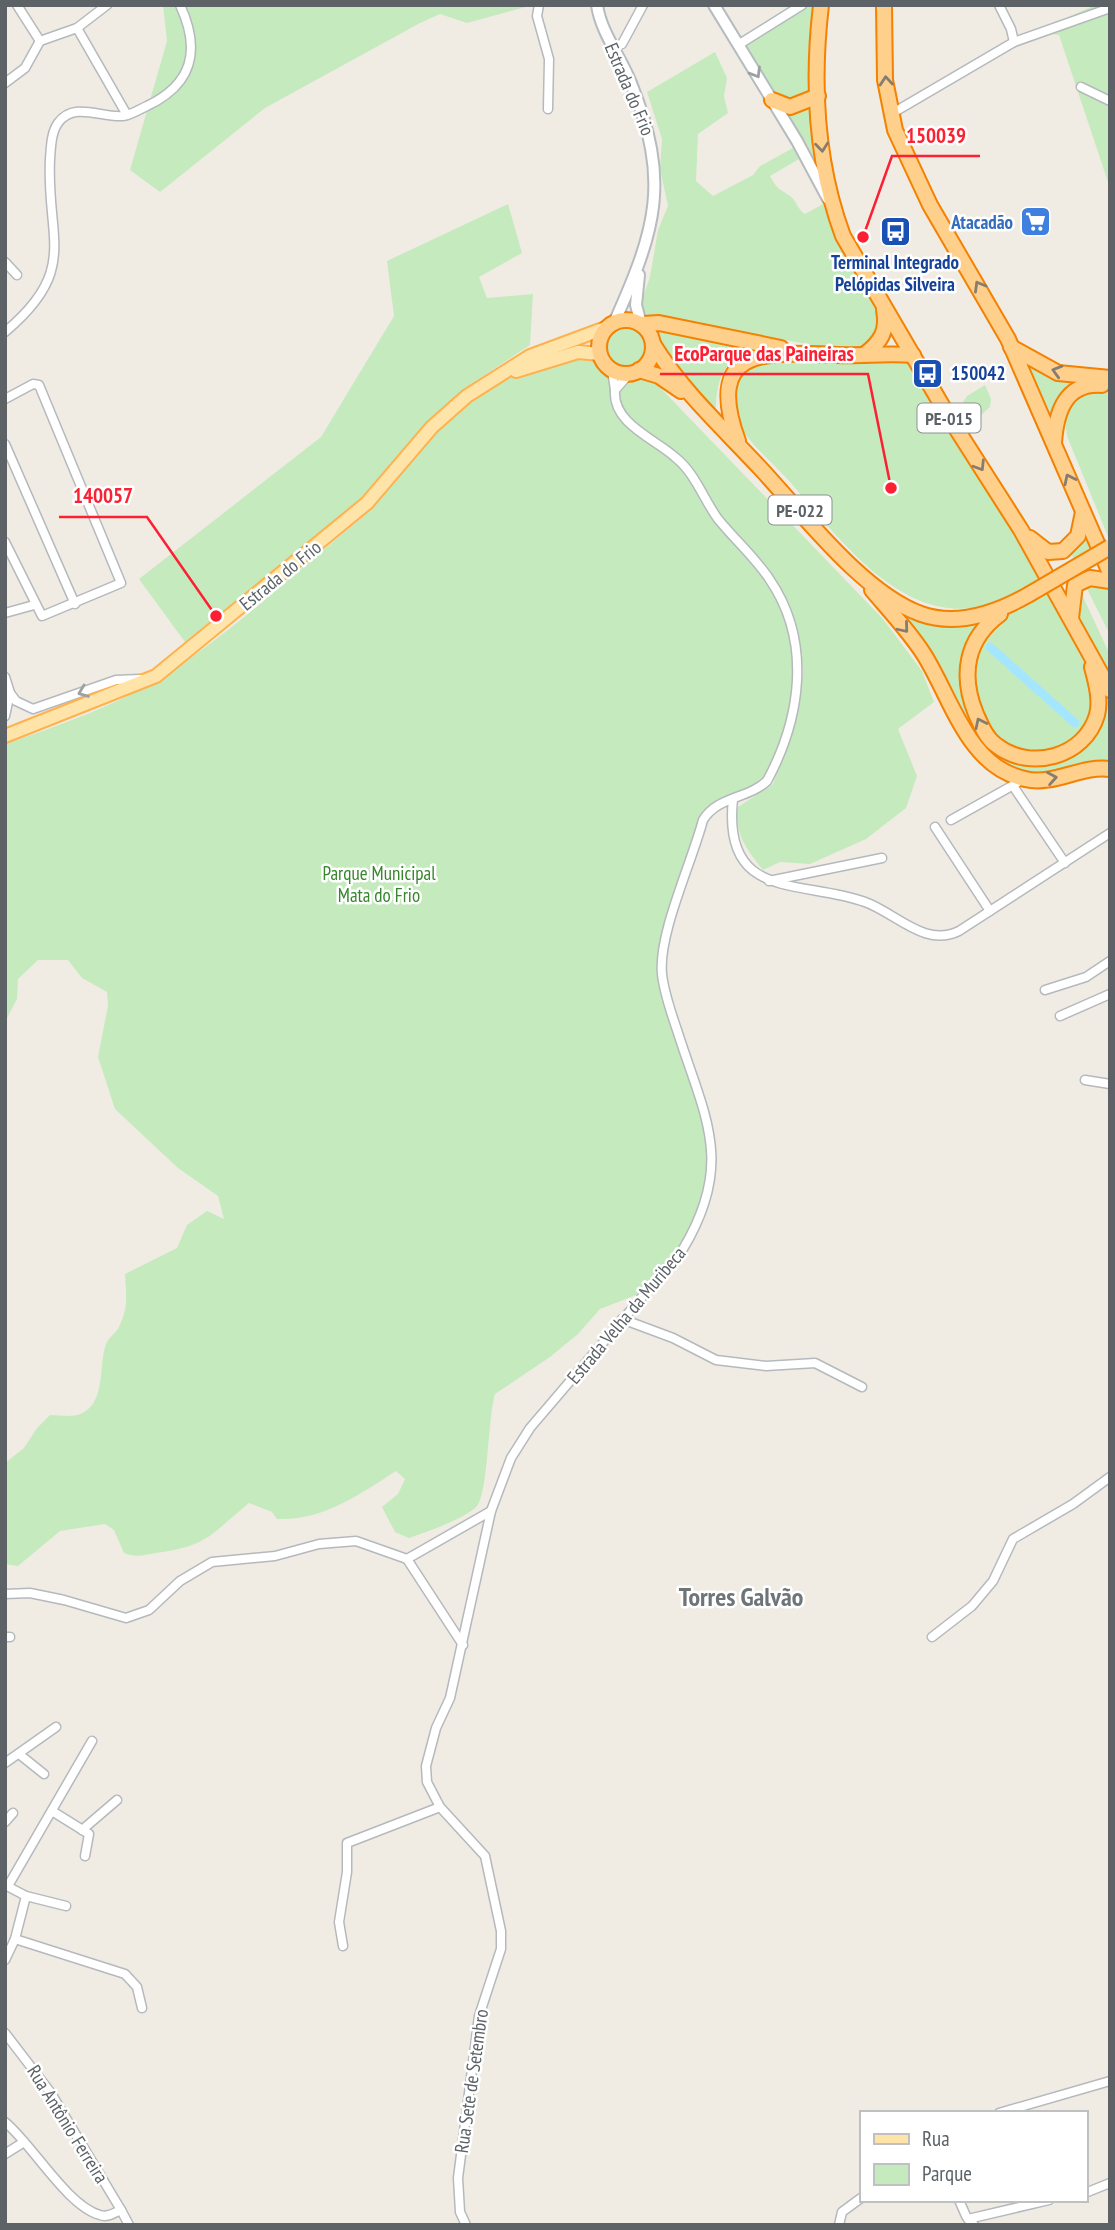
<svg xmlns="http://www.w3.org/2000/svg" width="1115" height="2230" font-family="'PT Sans Narrow',sans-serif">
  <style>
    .green { fill: #c5eabe }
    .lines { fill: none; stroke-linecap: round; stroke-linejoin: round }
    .canal { stroke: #a5e6ff; stroke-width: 9 }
    .street-casing { stroke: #b5b9bd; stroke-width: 11 }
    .secondary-casing { stroke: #b6bbc0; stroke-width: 14 }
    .primary-casing { stroke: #ffb14e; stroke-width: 16 }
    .highway-casing { stroke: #f48100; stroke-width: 18 }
    .street { stroke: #fff; stroke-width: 8 }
    .secondary { stroke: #fff; stroke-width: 10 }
    .primary { stroke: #ffe4aa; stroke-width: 12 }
    .highway { stroke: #ffcf8c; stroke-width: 14 }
    .highway-bridge-casing { stroke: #f48100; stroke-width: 18; stroke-linecap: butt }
    .highway-bridge { stroke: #ffcf8c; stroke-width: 14 }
    .oneway { stroke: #9da1a3 }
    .oneway2 { stroke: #857d70 }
    .labels { text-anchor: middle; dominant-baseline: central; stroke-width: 5; stroke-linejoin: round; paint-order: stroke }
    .shield { fill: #fff; stroke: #8d9194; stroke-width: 2 }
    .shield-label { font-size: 18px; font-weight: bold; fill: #5c6266 }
    .street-label { font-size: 19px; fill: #5c6266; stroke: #fff }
    .shop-label { font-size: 19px; font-weight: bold; fill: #366cbe; stroke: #fff; text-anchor: end }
    .transit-label { font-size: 19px; font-weight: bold; fill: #164399; stroke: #fff }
    .park-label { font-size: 19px; fill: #36862c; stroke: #fff }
    .district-label { font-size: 26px; font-weight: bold; fill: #6d7579; stroke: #fff }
    .leader { fill: none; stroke: #fb2032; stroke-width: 2.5 }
    .callout-dot { fill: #fb2032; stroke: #fff; stroke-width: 2.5 }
    .callout-label { font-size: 21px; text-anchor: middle; font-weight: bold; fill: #fb2032; stroke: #fff; stroke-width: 5; stroke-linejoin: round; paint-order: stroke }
  </style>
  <rect width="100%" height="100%" fill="#f0ece4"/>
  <!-- green -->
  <g class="green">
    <path d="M163 5H533L467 23 440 14 420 23 265 108 160 192 130 170 167 41Z"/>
    <path d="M807 5H812L811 118 818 166 744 44Z"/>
    <path d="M1095 5H1110V188L1059 35 1036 32Z"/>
    <path d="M715 52 727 78 724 96 728 113 698 134 696 181 713 196 753 175 760 166 793 148 799 159 770 176C779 192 778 187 790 196 797 201 797 209 805 214L823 204 880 318 879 330 866 348 823 347 644 314 640 306 650 277 658 230 668 206 660 169 662 139 647 92Z"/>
    <path d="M508 204 522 253 479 277 487 298 533 294 530 345 462 390 405 448 367 495 185 642 139 579 321 437 394 316 387 261Z"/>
    <circle cx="627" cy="347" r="21"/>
    <path d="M653 330 753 349C721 359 715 385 716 416L693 392Z"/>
    <path d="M567 357 603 362 609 368 611 402 618 414 675 459 776 593 793 644 795 688 769 780 703 817 661 959 676 1023 710 1132 713 1167 687 1243 644 1292 600 1309 578 1334 550 1357 495 1394C488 1417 488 1494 477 1506 465 1519 426 1532 409 1538L395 1532 382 1507 398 1494 405 1479 396 1471C360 1494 323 1521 277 1519L272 1512 249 1503C210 1535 208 1546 156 1553 144 1555 135 1558 124 1553L114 1530 105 1524 60 1531 18 1566 5 1564V1463L24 1448 37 1428 50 1415C58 1415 69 1417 77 1415 107 1407 98 1366 106 1344 109 1337 116 1333 119 1327 129 1305 126 1297 125 1274L177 1248 187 1225 207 1211 224 1219 218 1196 178 1168 115 1109 98 1057 108 1006 107 992 82 978 68 960H38L18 979 17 999 5 1022V744C60 725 119 705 168 673 238 628 300 568 365 515L380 486 483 383Z"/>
    <path d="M1024 358 1040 373 1110 381V385L1065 396 1050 412Z"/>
    <path d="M836 359 910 362 1043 576C933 661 859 563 791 483 777 467 742 437 736 419 732 407 729 387 736 378 756 350 806 360 836 359Z"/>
    <path d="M637 375 650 377 883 619 922 671 934 702 898 729 917 776 906 808 866 839 810 864 780 862 763 870C747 850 734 834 738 807L773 784 801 690 803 669 798 640 783 595 769 570 721 517 687 466 628 417 621 407 617 390 629 377Z"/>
    <path d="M985 385 991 399 990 407 981 415 971 414 963 402 967 396Z"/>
    <path d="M1093 389 1110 393 1109 539 1067 436C1063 411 1069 398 1093 389Z"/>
    <path d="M1086 521 1098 550 1075 562 1070 551Z"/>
    <path d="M1083 581 1110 587V635Z"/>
    <path d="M1078 586 1110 655V682L1075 614Z"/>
    <path d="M1050 589C1062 614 1085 650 1091 676 1101 721 1079 750 1034 750 1024 750 1006 745 999 737 989 727 984 714 979 700 972 685 969 664 975 648 984 625 1029 603 1050 589Z"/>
    <path d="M891 606 924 619 991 616 962 670 995 749 1055 761 1102 710 1106 691 1110 698V764L1034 780 988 756Z"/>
  </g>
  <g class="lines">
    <!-- canal -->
    <path class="canal" d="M990 647 1075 723"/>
    <defs>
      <g id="street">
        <path d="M17 5 40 41"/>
        <path d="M539 5 537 16 549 59 548 109"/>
        <path d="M77 28 127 115"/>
        <path d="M40 41 77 28 107 5"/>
        <path d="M1014 42 1110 8"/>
        <path d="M622 44 643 5"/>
        <path d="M738 45 802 5"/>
        <path d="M5 83 25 68 40 41"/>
        <path d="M1081 87 1110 101"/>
        <path d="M891 114 1014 42 1011 29 999 5"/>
        <path d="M5 262 17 275"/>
        <path d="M5 332C80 269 46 239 50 159 51 147 51 133 58 123 74 101 101 118 123 116 131 115 140 109 147 106 193 84 201 50 180 5"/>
        <path d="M612 370 615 390"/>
        <path d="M5 399 33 384 39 385 121 583 42 616 5 542"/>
        <path d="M5 444 75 604"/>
        <path d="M5 613 34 605"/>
        <path d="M5 677 10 693 5 716"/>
        <path d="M10 693 16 701 33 709 116 680 140 679"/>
        <path d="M1013 786 1065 863"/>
        <path d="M733 799C722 902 802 879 865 902 896 913 925 948 959 931L1110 833"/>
        <path d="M951 820 1017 783"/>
        <path d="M935 827 990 911"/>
        <path d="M769 881 882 858"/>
        <path d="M1045 990 1086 977 1110 961"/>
        <path d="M1060 1016 1110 994"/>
        <path d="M1085 1080 1110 1084"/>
        <path d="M622 1319 673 1338 716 1360 766 1366 815 1363 862 1387"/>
        <path d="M407 1559 491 1511"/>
        <path d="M5 1594 30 1593 64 1600 126 1618 149 1610 180 1581 212 1562 275 1556 319 1544 356 1541 407 1559 463 1645"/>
        <path d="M5 1637H10"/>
        <path d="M932 1637 972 1606 993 1581 1013 1539 1073 1504 1110 1477"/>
        <path d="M19 1754 44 1774"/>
        <path d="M5 1763 56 1727"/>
        <path d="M52 1811 89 1834 85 1856"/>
        <path d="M5 1822 13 1813"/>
        <path d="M82 1830 117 1800"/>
        <path d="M5 1885 26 1896 15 1939 5 1960"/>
        <path d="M8 1886 92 1741"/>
        <path d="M26 1896 66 1906"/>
        <path d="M15 1939 125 1974 137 1987 142 2008"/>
        <path d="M343 1946 339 1922 347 1872V1843L440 1807"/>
        <path d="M5 2033 51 2093 121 2210C114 2213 107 2218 100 2215 67 2206 32 2144 5 2122"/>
        <path d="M999 2113 1110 2081"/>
        <path d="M5 2154 24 2142"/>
        <path d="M1085 2193 1110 2183"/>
        <path d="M959 2200 966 2216 974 2225"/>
        <path d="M121 2210 129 2225"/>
        <path d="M968 2219 1049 2200"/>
        <path d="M466 2225 460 2212 458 2178 479 2016 501 1949V1931L485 1856 440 1807 427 1782 426 1766 436 1728 450 1698 491 1511 511 1458 530 1428 683 1249C735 1162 705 1118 677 1030 671 1012 664 993 662 974 658 934 692 862 703 820 718 796 748 799 767 781 801 718 812 642 770 580 755 557 735 540 718 519 704 500 695 473 676 458 656 439 612 424 615 390L629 374"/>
        <path d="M839 2225 842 2212 861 2198"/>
      </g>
      <g id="secondary">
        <path d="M597 5C601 33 621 57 631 83 671 182 656 229 614 323"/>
        <path d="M714 5 797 141 828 199"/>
        <path d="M639 275 636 305 641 324"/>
      </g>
      <g id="primary">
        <path d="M516 371 578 352 600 354"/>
        <path d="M5 736 156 676 367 503 432 427 467 396 530 356 608 327"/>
      </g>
      <g id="highway">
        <path d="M821 5C812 82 816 163 843 236L947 414 1021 530 1110 690"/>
        <path d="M884 5 885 80 895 130 930 205 1008 339 1110 573"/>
        <path d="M772 100 790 107 818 96"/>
        <circle cx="626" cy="347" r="27"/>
        <path d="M642 324 659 323 781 348"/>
        <path d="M653 344C682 391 723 428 761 469 803 514 863 593 921 614 958 627 996 613 1028 595"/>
        <path d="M1011 347 1058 373 1110 378"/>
        <path d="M864 355C881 342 888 331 884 310"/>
        <path d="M639 370 659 376 681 391"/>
        <path d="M738 441C703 345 767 352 837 355 862 356 887 353 913 355"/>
        <path d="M1054 443C1056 413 1065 382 1102 385"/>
        <path d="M1030 538 1048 552 1063 551 1078 536 1083 512"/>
        <path d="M872 590C889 610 908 630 923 653 951 696 967 767 1025 779 1054 786 1081 765 1110 769"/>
        <path d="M1000 614C966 639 960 675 976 714 981 725 986 738 996 745 1030 772 1085 757 1097 715 1101 700 1096 682 1092 667"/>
        <path d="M1071 618 1075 585 1090 578 1110 581"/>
      </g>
    </defs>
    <!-- street casing -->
    <use href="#street" class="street-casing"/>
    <!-- secondary casing -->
    <use href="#secondary" class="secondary-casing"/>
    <!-- primary casing -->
    <use href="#primary" class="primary-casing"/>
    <!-- highway casing -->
    <use href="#highway" class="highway-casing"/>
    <!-- street -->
    <use href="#street" class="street"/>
    <!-- secondary -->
    <use href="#secondary" class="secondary"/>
    <!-- primary -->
    <use href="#primary" class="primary"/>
    <!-- highway -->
    <use href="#highway" class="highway"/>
    <defs>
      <path id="highway-bridge" d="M1028 595 1110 547"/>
    </defs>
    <!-- highway-bridge casing -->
    <use href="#highway-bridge" class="highway-bridge-casing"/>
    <!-- highway-bridge -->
    <use href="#highway-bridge" class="highway-bridge"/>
  </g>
  <!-- one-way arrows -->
  <defs><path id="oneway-chevron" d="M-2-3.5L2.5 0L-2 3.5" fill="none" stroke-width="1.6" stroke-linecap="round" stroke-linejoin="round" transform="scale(1.75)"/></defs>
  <g class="oneway">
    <use href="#oneway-chevron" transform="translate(756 73) rotate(59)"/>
    <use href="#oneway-chevron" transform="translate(83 692) rotate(159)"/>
  </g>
  <g class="oneway2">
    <use href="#oneway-chevron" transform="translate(886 81) rotate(-95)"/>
    <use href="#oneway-chevron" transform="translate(822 147) rotate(84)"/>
    <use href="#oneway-chevron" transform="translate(979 286) rotate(-120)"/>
    <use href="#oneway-chevron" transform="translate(1057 371) rotate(-164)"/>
    <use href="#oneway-chevron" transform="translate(980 466) rotate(58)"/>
    <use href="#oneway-chevron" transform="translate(1069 479) rotate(-116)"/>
    <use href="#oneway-chevron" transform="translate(904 628) rotate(50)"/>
    <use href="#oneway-chevron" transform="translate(980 723) rotate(-116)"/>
    <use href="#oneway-chevron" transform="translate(1052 778) rotate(-10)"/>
  </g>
  <!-- icons -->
  <defs>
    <symbol id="supermarket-square" viewBox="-11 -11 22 22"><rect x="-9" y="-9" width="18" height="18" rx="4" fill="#3f7fe0" stroke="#fff"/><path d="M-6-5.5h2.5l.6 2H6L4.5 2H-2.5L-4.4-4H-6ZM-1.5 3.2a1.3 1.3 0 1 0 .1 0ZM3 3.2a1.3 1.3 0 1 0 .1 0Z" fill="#fff"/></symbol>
    <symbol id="bus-square" viewBox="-11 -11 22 22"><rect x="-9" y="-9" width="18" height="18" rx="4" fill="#1a4fb4" stroke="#fff"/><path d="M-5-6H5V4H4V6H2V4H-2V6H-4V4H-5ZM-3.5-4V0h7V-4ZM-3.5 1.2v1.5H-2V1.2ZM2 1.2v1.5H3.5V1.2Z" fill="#fff"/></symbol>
  </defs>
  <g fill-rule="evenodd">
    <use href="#supermarket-square" x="1018" y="204" width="35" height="35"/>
    <use href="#bus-square" x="878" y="214" width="35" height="35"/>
    <use href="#bus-square" x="910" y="356" width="35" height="35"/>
  </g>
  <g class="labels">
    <!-- shield labels -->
    <g class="shield">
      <rect x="917.5" y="403.5" width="63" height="29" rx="5"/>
      <rect x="768.5" y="495.5" width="63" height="29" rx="5"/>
    </g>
    <g class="shield-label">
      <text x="949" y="418">PE-015</text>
      <text x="800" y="510">PE-022</text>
    </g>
    <!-- street labels -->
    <g class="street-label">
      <text transform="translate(630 89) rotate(67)">Estrada do Frio</text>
      <text transform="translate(280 575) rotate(-39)">Estrada do Frio</text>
      <text transform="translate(626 1315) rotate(-50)">Estrada Velha da Muribeca</text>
      <text transform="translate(471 2081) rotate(-82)">Rua Sete de Setembro</text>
      <text transform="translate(68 2124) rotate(58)">Rua Antônio Ferreira</text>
    </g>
    <!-- shop labels -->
    <g class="shop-label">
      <text x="1013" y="222">Atacadão</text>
    </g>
    <!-- transit labels -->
    <g class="transit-label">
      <text x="895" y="262">Terminal Integrado<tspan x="895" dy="22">Pelópidas Silveira</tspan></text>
      <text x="951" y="373" text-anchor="start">150042</text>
    </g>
    <!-- park labels -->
    <g class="park-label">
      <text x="379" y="873">Parque Municipal<tspan x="379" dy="22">Mata do Frio</tspan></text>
    </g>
    <!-- district labels -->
    <g class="district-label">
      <text x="741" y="1596">Torres Galvão</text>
    </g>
  </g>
  <!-- callouts -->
  <path class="leader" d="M863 237L892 156H980M891 488L868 374H660M216 616L147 517H59"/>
  <g class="callout-dot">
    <circle cx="863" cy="237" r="7"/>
    <circle cx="891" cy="488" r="7"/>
    <circle cx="216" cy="616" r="7"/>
  </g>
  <g class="callout-label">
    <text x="936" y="143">150039</text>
    <text x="764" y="361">EcoParque das Paineiras</text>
    <text x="103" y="503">140057</text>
  </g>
  <!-- border -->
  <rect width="1115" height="2230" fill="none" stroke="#5c6266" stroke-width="14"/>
  <!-- legend -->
  <rect x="860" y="2111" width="228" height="91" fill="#ffffff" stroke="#bec0c2" stroke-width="2"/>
  <rect x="874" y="2134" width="35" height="10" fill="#ffe4aa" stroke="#bec0c2" stroke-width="2"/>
  <text x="922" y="2146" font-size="21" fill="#5c6266">Rua</text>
  <rect x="874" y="2164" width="35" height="21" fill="#c5eabe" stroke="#bec0c2" stroke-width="2"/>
  <text x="922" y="2181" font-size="21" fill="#5c6266">Parque</text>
</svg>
